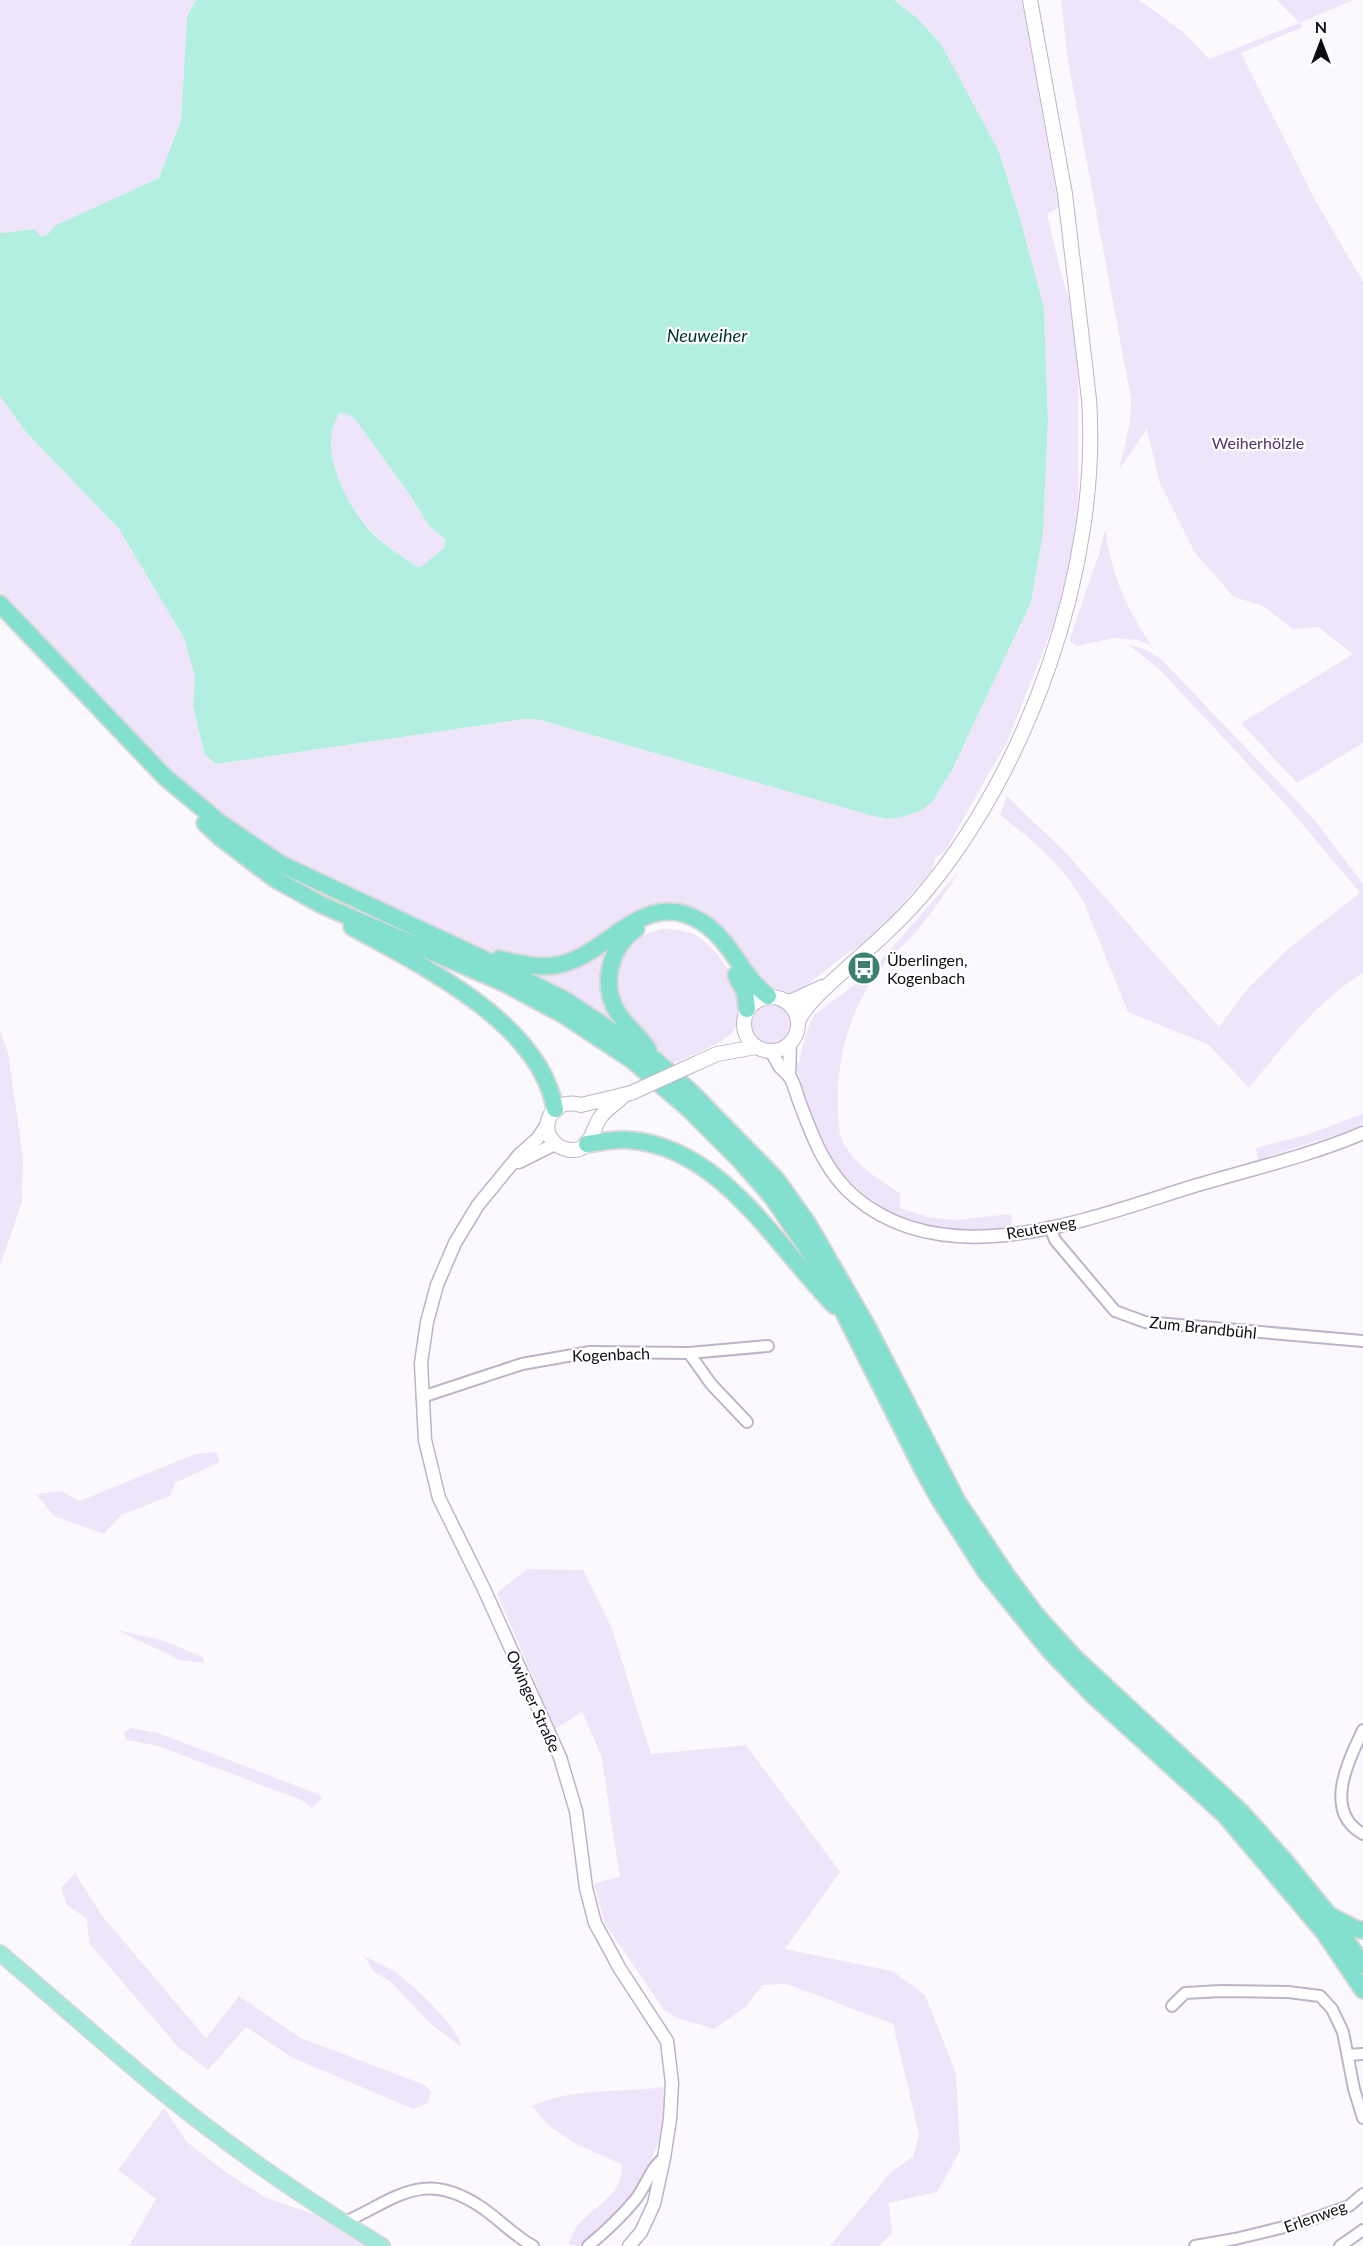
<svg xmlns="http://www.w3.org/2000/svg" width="1363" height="2246" font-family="Lato,sans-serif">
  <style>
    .green { fill: #efe5fa }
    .water { fill: #b3efe0; fill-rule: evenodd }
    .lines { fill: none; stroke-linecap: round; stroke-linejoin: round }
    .minor-casing { stroke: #beb3c8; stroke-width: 14 }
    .tertiary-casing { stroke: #beb3c8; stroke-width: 15 }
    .secondary-casing { stroke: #beb3c8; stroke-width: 16 }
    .primary-casing { stroke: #d9d8d9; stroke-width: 18 }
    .trunk-casing { stroke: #d9d8d9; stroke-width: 20 }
    .minor { stroke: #fff; stroke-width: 10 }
    .tertiary { stroke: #fff; stroke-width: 12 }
    .secondary { stroke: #fff; stroke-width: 14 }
    .primary { stroke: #a2e8da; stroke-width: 15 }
    .trunk { stroke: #83e0ce; stroke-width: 16 }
    .secondary-bridge-casing { stroke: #beb3c8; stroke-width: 16; stroke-linecap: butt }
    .secondary-bridge { stroke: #fff; stroke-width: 14 }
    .labels { text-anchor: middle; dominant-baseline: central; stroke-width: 4.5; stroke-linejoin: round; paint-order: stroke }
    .park-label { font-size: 16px; fill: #52356a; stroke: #fff }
    .poi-label { font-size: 16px; fill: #110d14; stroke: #fff; text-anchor: start }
    .street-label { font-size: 16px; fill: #110d14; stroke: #fff }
    .water-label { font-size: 18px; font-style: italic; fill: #00352c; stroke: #fff }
  </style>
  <rect width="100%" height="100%" fill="#fcf9fe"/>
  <!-- green -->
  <g class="green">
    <path d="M0 0H196L187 17 181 120 159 178 56 225 47 235 41 237 34 229 0 233Z"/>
    <path d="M894 0H1022L1057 197 1058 208 1047 214 1060 270 1072 308 1078 382V499L1074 539 1070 565 1053 626 1008 740 945 851 935 858 932 870 879 931 863 944 846 954 800 991 790 1005C797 1014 800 1025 795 1036 775 1076 714 1027 760 999L723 940 668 912 562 964 501 959 370 907 219 822 0 604V396L25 431 119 529 184 638 195 677 193 705 199 732 205 755 216 764 526 719 540 720 873 816 888 819 932 802 952 770 1031 602 1043 534 1048 421 1044 308 1020 218 999 152 916 17Z"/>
    <path d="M1061 0H1139L1182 31 1209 59 1299 23 1277 0H1353L1300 23 1303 27 1241 53 1314 198 1363 282V743L1297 783 1241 723 1353 654 1318 627 1293 629 1263 606 1234 597 1195 553 1159 481 1147 429 1119 470 1130 422 1131 399 1068 61Z"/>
    <path d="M340 413H346L355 419 410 495 429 526 445 539V548L422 566 418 567C402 557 387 547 374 534 347 508 315 447 340 413Z"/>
    <path d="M1104 532H1106C1111 574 1128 612 1152 646L1138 640 1114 638 1077 646 1069 641 1100 551Z"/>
    <path d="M1129 645 1147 650 1161 659 1294 798 1317 823 1363 884V973C1315 1002 1284 1046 1249 1088L1209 1045 1128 1012 1084 903C1064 865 1033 841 1000 815L1007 796 1067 854 1219 1027 1249 987 1289 948 1360 893 1287 806 1160 670Z"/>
    <path d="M960 870C947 892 932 913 915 933 901 948 883 963 872 980 847 1020 836 1064 838 1111 838 1120 839 1134 843 1142 855 1166 879 1179 900 1193V1208L928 1217 955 1220 1011 1214 1012 1229C948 1233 894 1228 848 1179 843 1174 836 1168 832 1162 813 1134 806 1096 795 1064L800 1061C800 1052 809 1023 814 1015L869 974Z"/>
    <path d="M662 929C673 929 683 930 693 934 722 948 754 1002 733 1031 723 1044 688 1057 672 1064 659 1049 632 1024 622 1008 620 1004 620 999 619 995 611 961 629 936 662 929Z"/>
    <path d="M615 945 614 1021 537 975C567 972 589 961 615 945Z"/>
    <path d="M0 1031 8 1052 23 1158 22 1202 0 1266Z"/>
    <path d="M1363 1114V1125L1357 1128 1258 1160 1256 1148 1306 1135Z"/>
    <path d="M216 1452 220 1462 175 1483 170 1496 121 1515 104 1534 54 1516 36 1494 61 1491 80 1501 195 1454Z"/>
    <path d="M527 1569 583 1570 612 1629 651 1754 746 1745 840 1872 785 1949 892 1971 925 1995 956 2073 960 2151 937 2192 889 2203 892 2233 879 2246H830L891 2172 913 2157 919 2134 893 2024 787 1984 762 1985 746 2007 714 2029 677 2018 664 2010 605 1924 594 1883 620 1877 601 1755 582 1712 555 1729 497 1593Z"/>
    <path d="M117 1630 162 1640 203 1657 204 1663 180 1660Z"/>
    <path d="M131 1728 158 1733 318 1794 322 1798 312 1808 301 1800 158 1746 126 1740 124 1732Z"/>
    <path d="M75 1873 103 1917 206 2038 239 1996 301 2038 425 2085 431 2092 428 2103 413 2109 291 2057 246 2027 208 2070 178 2047 89 1943 87 1919 67 1905 61 1888Z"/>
    <path d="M360 1955C371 1960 384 1964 394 1971 409 1981 462 2030 461 2047L431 2024 391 1982 373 1971 366 1959Z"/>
    <path d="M664 2087C665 2102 665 2118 661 2133 650 2174 615 2225 578 2246L568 2244C572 2237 574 2228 580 2223 597 2204 625 2193 621 2164L576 2144 549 2126 532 2106C573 2087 620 2093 664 2087Z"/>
    <path d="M164 2108 187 2142 227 2173 265 2197 313 2214 364 2246H129L156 2199 118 2170Z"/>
  </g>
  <!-- water -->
  <path class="water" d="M196 0H894L916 17 941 44 999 152 1020 218 1044 308 1048 421 1043 534 1031 602 952 770 932 802 922 810 902 817 888 819 873 816 540 720 526 719 216 764 205 755 199 732 193 705 195 677 184 638 119 529 25 431 0 396V233L34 229 41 237 47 235 56 225 159 178 181 120 187 17ZM340 413H346L355 419 410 495 429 526 445 539 444 548 422 566 418 567C402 557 387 547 373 534 348 508 315 447 340 413Z"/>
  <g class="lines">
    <defs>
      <g id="minor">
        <path d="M1050 1227 1055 1240 1115 1311 1145 1322 1363 1341"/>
        <path d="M689 1353 711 1384 747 1422"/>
        <path d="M422 1397 522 1364 590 1352 689 1353 768 1346"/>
        <path d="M1363 1730C1349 1760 1322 1811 1363 1834"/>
        <path d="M1172 2006 1185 1993 1221 1991 1288 1992 1320 1996 1332 2009 1343 2032 1354 2089 1363 2118"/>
        <path d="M1348 2055 1363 2054"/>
        <path d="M343 2223C396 2199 423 2168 481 2207 499 2219 514 2236 533 2246"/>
        <path d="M588 2246C605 2232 621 2217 635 2200 646 2187 650 2168 664 2158"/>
        <path d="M1195 2246 1235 2239 1301 2223 1349 2206 1363 2194"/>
        <path d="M1340 2246 1363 2230"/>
      </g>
      <g id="tertiary">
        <path d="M771 1051C774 1056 777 1062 780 1067 783 1070 787 1073 790 1077 795 1085 797 1097 801 1106 814 1141 827 1174 856 1198 950 1276 1093 1217 1194 1186 1251 1169 1309 1156 1363 1133"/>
        <path d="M789 1076 790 1043"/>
        <path d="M547 1124 538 1138 519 1155 478 1205 455 1243 437 1285 427 1322 421 1363 425 1440 439 1498 483 1587 560 1757 576 1811 586 1888 595 1923 620 1969 667 2041 672 2083 670 2119 664 2158 654 2204 641 2232 629 2246"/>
        <path d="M519 1162 555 1144"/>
      </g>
      <g id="secondary">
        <circle cx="771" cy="1024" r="27"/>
        <path d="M786 1001H792L822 987"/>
        <path d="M798 1021C809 1000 830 984 847 968 872 946 897 924 919 899 1028 773 1101 566 1089 399L1065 194 1030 0"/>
        <path d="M697 1063 717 1054 756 1047"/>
        <path d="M622 1097C616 1103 607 1109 602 1115 591 1128 593 1152 570 1150 564 1149 558 1147 554 1142 548 1136 546 1129 548 1121 552 1105 567 1101 581 1105L631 1093"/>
      </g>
      <path id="primary" d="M0 1953C52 1997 103 2043 155 2086 227 2145 303 2198 382 2246"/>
      <g id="trunk">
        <path d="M0 604 165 777 219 822 281 864 479 957 565 1000 655 1060 691 1092 776 1179 808 1224 868 1328 957 1501 1007 1576 1036 1615 1074 1657 1241 1812 1284 1860 1328 1914 1363 1965"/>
        <path d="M205 823 221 838 275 879 322 905 502 982 564 1015 632 1060 690 1110 740 1160 773 1198 824 1273 921 1466 940 1500 986 1572 1051 1652 1093 1695 1225 1815 1324 1932 1363 1990"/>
        <path d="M352 927C422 966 540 1022 555 1109"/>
        <path d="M636 929C610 947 600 985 618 1013 626 1026 639 1036 648 1049"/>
        <path d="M499 959C520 963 540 970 562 964 611 952 645 886 702 922 732 941 741 976 768 996"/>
        <path d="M736 975 745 992 747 1009"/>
        <path d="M587 1144C601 1142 614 1139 628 1140 721 1146 776 1246 835 1306"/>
        <path d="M1331 1916 1356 1929 1363 1930"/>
      </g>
    </defs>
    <!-- minor casing -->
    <use href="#minor" class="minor-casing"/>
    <!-- tertiary casing -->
    <use href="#tertiary" class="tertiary-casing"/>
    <!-- secondary casing -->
    <use href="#secondary" class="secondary-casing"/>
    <!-- primary casing -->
    <use href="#primary" class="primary-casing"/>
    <!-- trunk casing -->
    <use href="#trunk" class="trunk-casing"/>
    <!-- minor -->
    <use href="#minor" class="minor"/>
    <!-- tertiary -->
    <use href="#tertiary" class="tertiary"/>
    <!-- secondary -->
    <use href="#secondary" class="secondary"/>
    <!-- primary -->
    <use href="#primary" class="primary"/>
    <!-- trunk -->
    <use href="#trunk" class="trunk"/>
    <defs>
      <path id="secondary-bridge" d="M631 1093 697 1063"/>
    </defs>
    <!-- secondary-bridge casing -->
    <use href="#secondary-bridge" class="secondary-bridge-casing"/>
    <!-- secondary-bridge -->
    <use href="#secondary-bridge" class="secondary-bridge"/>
  </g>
  <!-- icons -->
  <defs>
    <symbol id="bus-disc" viewBox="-11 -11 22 22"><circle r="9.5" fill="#3d7f71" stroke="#fff"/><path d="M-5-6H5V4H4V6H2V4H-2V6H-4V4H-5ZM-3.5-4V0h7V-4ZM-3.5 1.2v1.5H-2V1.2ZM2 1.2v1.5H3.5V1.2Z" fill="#fff"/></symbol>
  </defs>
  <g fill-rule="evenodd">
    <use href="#bus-disc" x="845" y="949" width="38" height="38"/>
  </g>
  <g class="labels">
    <!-- park labels -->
    <g class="park-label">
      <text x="1258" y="442">Weiherhölzle</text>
    </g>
    <!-- poi labels -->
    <g class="poi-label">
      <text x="887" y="959">Überlingen,<tspan x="887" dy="18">Kogenbach</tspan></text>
    </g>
    <!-- street labels -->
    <g class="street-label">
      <text transform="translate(1041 1227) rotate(-10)">Reuteweg</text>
      <text transform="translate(1203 1327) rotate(6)">Zum Brandbühl</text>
      <text transform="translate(611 1354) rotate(-2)">Kogenbach</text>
      <text transform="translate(534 1701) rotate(66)">Owinger Straße</text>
      <text transform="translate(1315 2216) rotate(-20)">Erlenweg</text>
    </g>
    <!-- water labels -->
    <g class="water-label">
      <text x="707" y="335">Neuweiher</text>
    </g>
  </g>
  <!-- north arrow -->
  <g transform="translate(1321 42)" stroke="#ffffff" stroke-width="4.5" paint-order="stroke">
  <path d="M0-4.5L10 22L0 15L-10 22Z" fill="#110d14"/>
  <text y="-9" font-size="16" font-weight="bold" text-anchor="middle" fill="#110d14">N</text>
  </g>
</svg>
